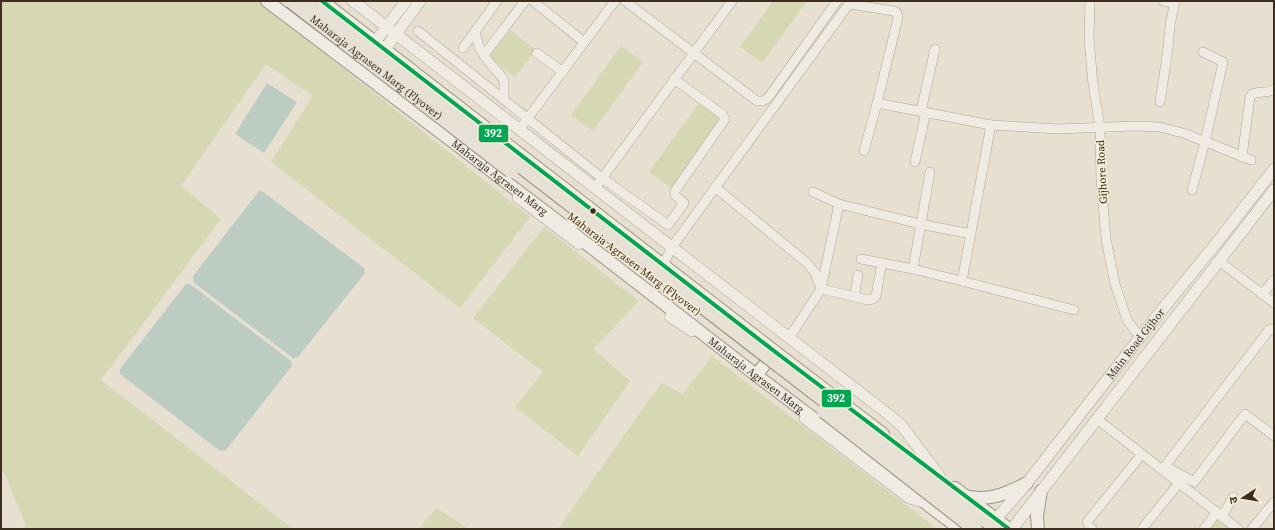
<svg xmlns="http://www.w3.org/2000/svg" width="1275" height="530" font-family="'Source Serif 4','Noto Sans Devanagari',serif">
  <style>
    .green { fill: #d6d7b3 }
    .water { fill: #bcccc2 }
    .lines { fill: none; stroke-linecap: round; stroke-linejoin: round }
    .minor-casing { stroke: #ada599; stroke-width: 10 }
    .tertiary-casing { stroke: #ada599; stroke-width: 12 }
    .secondary-casing { stroke: #9c958a; stroke-width: 14 }
    .minor { stroke: #efebe3; stroke-width: 9 }
    .tertiary { stroke: #efebe3; stroke-width: 11 }
    .secondary { stroke: #efebe3; stroke-width: 12 }
    .primary-bridge-casing { stroke: #928b80; stroke-width: 16; stroke-linecap: butt }
    .primary-bridge { stroke: #e6e1d4; stroke-width: 14 }
    .bus-1-casing { stroke: #f7eed8; stroke-width: 7 }
    .bus-1 { stroke: #00a651; stroke-width: 4 }
    .bus-dot { fill: #3d2e20; stroke: #f7eed8; stroke-width: 1.5 }
    .labels { text-anchor: middle; dominant-baseline: central; stroke-width: 3; stroke-linejoin: round; paint-order: stroke }
    .street-label { font-size: 11px; fill: #3d2e20; stroke: #f7eed8 }
    .line-badge { stroke: #f7eed8; stroke-width: 1.5 }
    .badge-label { font-size: 11px; text-anchor: middle; font-weight: bold; fill: #fff }
  </style>
  <rect width="100%" height="100%" fill="#e7e0d1"/>
  <!-- green -->
  <g class="green">
    <path d="M1 1H259L530 217 460 308 271 162 313 96 266 64 181 186 221 219 101 380 293 529H20L26 526 4 472H1Z"/>
    <path d="M773 1H807L762 63 740 47Z"/>
    <path d="M510 30 536 50 515 77 489 57Z"/>
    <path d="M621 46 643 62 593 131 571 115Z"/>
    <path d="M699 103 721 119 671 188 649 172Z"/>
    <path d="M544 227 639 301 593 349 630 381 578 456 515 407 543 372 473 318Z"/>
    <path d="M712 356 936 528V529H558L661 383 683 394Z"/>
    <path d="M436 508 469 529H419Z"/>
    <path d="M1217 519 1231 529H1209Z"/>
  </g>
  <!-- water -->
  <g class="water">
    <path d="M267 83 297 102 264 153 235 134Z"/>
    <path d="M259 191H262L364 268 365 273 298 357 293 358 193 282V276Z"/>
    <path d="M186 284H190L291 361 292 366 226 450 220 451 120 374V369Z"/>
  </g>
  <g class="lines">
    <defs>
      <g id="minor">
        <path d="M533 1 584 42"/>
        <path d="M625 1 757 101H763L768 98 837 1"/>
        <path d="M1090 1 1089 39 1093 84 1100 127 1101 179 1106 239 1115 284 1127 320 1140 337"/>
        <path d="M1163 1 1175 3"/>
        <path d="M849 4 894 11 897 13 898 18 877 103 991 125"/>
        <path d="M418 31 602 178 668 225 684 203 675 195V191L725 119 722 114 674 79"/>
        <path d="M475 31 479 47 488 61 501 76 504 81V99"/>
        <path d="M463 48 497 1"/>
        <path d="M537 53 563 72"/>
        <path d="M484 55 525 1"/>
        <path d="M1160 102 1168 49 1170 25 1175 1"/>
        <path d="M921 111 935 49"/>
        <path d="M519 130 615 1"/>
        <path d="M864 151 877 103"/>
        <path d="M1242 157 1250 97 1252 94C1260 91 1268 94 1274 89"/>
        <path d="M915 162 926 112"/>
        <path d="M715 187 807 263 815 273 821 289 868 300 873 299 876 296 882 263"/>
        <path d="M595 188 732 1"/>
        <path d="M1192 190 1205 142 1223 62 1203 52"/>
        <path d="M813 192 839 204 920 224 971 234"/>
        <path d="M517 198 579 245"/>
        <path d="M861 259 913 269 962 281 991 125 1058 129 1134 126 1160 127 1186 134 1251 160"/>
        <path d="M1219 261 1274 303"/>
        <path d="M663 265 672 247 849 4V1"/>
        <path d="M913 269 930 172"/>
        <path d="M962 281 1074 310"/>
        <path d="M1262 294 1274 280"/>
        <path d="M854 297 858 275"/>
        <path d="M669 317 692 332"/>
        <path d="M789 338 821 289 839 204"/>
        <path d="M804 419 909 499 923 503"/>
        <path d="M1097 419 1238 529"/>
        <path d="M1165 466 1194 482 1245 414 1274 436"/>
        <path d="M1162 470 1269 330 1274 329"/>
        <path d="M1222 517 1233 497"/>
        <path d="M1092 529 1089 526 1087 522 1142 454"/>
        <path d="M1142 529 1179 483"/>
        <path d="M1204 529 1217 512"/>
        <path d="M1252 529 1274 502"/>
      </g>
      <g id="tertiary">
        <path d="M353 1 888 414 902 426 940 477"/>
        <path d="M375 42 406 1"/>
        <path d="M385 49 420 1"/>
        <path id="s1" d="M996 519 1027 483 1140 337 1218 241 1274 169"/>
        <path d="M1012 529 1274 190"/>
      </g>
      <g id="secondary">
        <path id="s2" d="M267 1 547 213 756 375 960 529"/>
        <path d="M322 1 778 354 883 434"/>
        <path d="M568 229 587 206"/>
        <path d="M756 375 775 352"/>
        <path d="M955 488 1009 529"/>
        <path d="M969 497C990 501 1008 493 1027 483"/>
        <path d="M1038 529 1037 516 1041 491"/>
      </g>
    </defs>
    <!-- minor casing -->
    <use href="#minor" class="minor-casing"/>
    <!-- tertiary casing -->
    <use href="#tertiary" class="tertiary-casing"/>
    <!-- secondary casing -->
    <use href="#secondary" class="secondary-casing"/>
    <!-- minor -->
    <use href="#minor" class="minor"/>
    <!-- tertiary -->
    <use href="#tertiary" class="tertiary"/>
    <!-- secondary -->
    <use href="#secondary" class="secondary"/>
    <defs>
      <g id="primary-bridge">
        <path id="s3" d="M291 1 511 171"/>
        <path d="M307 1 820 397 902 455 997 529"/>
        <path d="M824 411 975 529"/>
      </g>
    </defs>
    <!-- primary-bridge casing -->
    <use href="#primary-bridge" class="primary-bridge-casing"/>
    <!-- primary-bridge -->
    <use href="#primary-bridge" class="primary-bridge"/>
    <defs>
      <path id="bus-1" d="M322 1 778 354 1009 529"/>
    </defs>
    <!-- bus-1 casing -->
    <use href="#bus-1" class="bus-1-casing"/>
    <!-- bus-1 -->
    <use href="#bus-1" class="bus-1"/>
  </g>
  <!-- markers -->
  <circle class="bus-dot" cx="593" cy="211" r="3.5"/>
  <g class="labels">
    <!-- street labels -->
    <g class="street-label">
      <text stroke="none"><textPath href="#s3" startOffset="108">Maharaja Agrasen Marg (Flyover)</textPath></text>
      <text transform="translate(1102 172) rotate(-93)">Gijhore Road</text>
      <text stroke="none"><textPath href="#s2" startOffset="292">Maharaja Agrasen Marg</textPath></text>
      <text transform="translate(634 264) rotate(37)">Maharaja Agrasen Marg (Flyover)</text>
      <text stroke="none"><textPath href="#s1" startOffset="224">Main Road Gijhor</textPath></text>
      <text stroke="none"><textPath href="#s2" startOffset="616">Maharaja Agrasen Marg</textPath></text>
    </g>
  </g>
  <g class="line-badge">
    <rect x="478" y="124" width="31" height="19" rx="4" fill="#00a651"/>
    <rect x="821" y="389" width="31" height="19" rx="4" fill="#00a651"/>
  </g>
  <g class="badge-label">
    <text x="493" y="137">392</text>
    <text x="836" y="402">392</text>
  </g>
  <!-- border -->
  <rect width="1275" height="530" fill="none" stroke="#3d2e20" stroke-width="4"/>
  <!-- north arrow -->
  <g transform="translate(1243 498) rotate(258)" stroke="#f7eed8" stroke-width="3" paint-order="stroke">
  <path d="M0-3L7 15L0 10L-7 15Z" fill="#3d2e20"/>
  <text y="-6" font-size="11" font-weight="bold" text-anchor="middle" fill="#3d2e20">उ</text>
  </g>
</svg>
